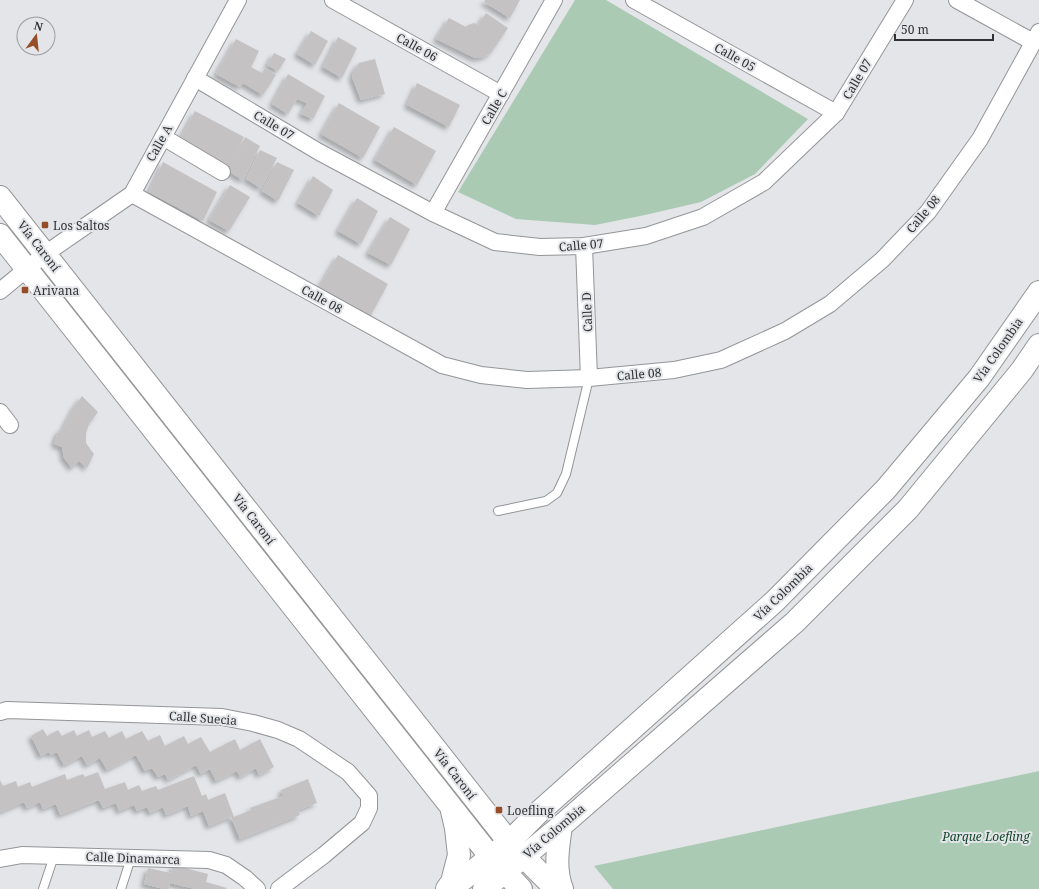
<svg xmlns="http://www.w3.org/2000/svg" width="1039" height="889" font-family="'Noto Serif',serif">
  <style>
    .green { fill: #aacab4 }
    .building { fill: #c5c2c3; filter: url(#shadow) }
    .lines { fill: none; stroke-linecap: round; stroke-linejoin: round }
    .lane-casing { stroke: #939597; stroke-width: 10 }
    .street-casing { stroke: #939597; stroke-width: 18 }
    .secondary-casing { stroke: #939597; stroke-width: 24 }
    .lane { stroke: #fff; stroke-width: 8 }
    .street { stroke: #fff; stroke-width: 16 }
    .secondary { stroke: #fff; stroke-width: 22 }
    .poi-dot { fill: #964e29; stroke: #e3e5e8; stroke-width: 1.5 }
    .labels { text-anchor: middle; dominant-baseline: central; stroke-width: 4; stroke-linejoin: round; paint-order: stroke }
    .street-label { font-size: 12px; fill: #303132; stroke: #e3e5e8 }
    .poi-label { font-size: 12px; fill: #303132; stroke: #e3e5e8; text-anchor: start }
    .park-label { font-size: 12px; font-style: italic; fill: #104628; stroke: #e3e5e8 }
  </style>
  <defs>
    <filter id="shadow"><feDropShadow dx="-3.5" dy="3.5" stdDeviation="2" flood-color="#0004"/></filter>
  </defs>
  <rect width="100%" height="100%" fill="#e3e5e8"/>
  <!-- green -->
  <g class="green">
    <path d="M575 0H606L808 119 755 174 701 202 645 215 595 225 516 219 458 192Z"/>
    <path d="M1039 771V889H613L594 866Z"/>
  </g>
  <!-- building -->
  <g class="building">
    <path d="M485 0H520L510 18 484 2Z"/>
    <path d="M486 13 508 28 491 53 484 57 475 58 436 39 449 18 466 27 468 25 474 23 478 25Z"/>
    <path d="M311 31 328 41 315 65 297 54Z"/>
    <path d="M338 37 357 48 342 78 323 67Z"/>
    <path d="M236 39 259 51 251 67 262 73 265 68 276 75 263 95 243 83 240 87 216 74Z"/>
    <path d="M274 53 286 59 278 71 267 65Z"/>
    <path d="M375 59 385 94 361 100 352 77 354 70 359 63Z"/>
    <path d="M288 74 325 96 313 119 301 114 307 103 297 99 288 114 272 104Z"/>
    <path d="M417 83 460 105 449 127 407 105Z"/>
    <path d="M339 103 380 127 363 158 321 134Z"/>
    <path d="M195 111 244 137 228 168 179 141Z"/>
    <path d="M394 127 436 151 417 185 375 160Z"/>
    <path d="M245 137 260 146 243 180 228 171Z"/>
    <path d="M260 150 277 158 261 188 246 179Z"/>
    <path d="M163 162 217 192 203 221 149 192Z"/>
    <path d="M277 162 294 170 278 201 262 191Z"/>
    <path d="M313 176 333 190 319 216 298 203Z"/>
    <path d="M230 185 250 197 229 231 209 220Z"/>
    <path d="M357 198 378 211 361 244 338 231Z"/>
    <path d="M390 217 410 229 391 265 368 253Z"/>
    <path d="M338 255 388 284 370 317 318 289Z"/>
    <path d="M82 396 98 412 89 424 86 433V443L94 454 87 468 79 461 72 468 64 458 62 447 54 444 58 432 63 428 74 407Z"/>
    <path d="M43 729 47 736 58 730 62 736 74 730 77 736 89 730 92 737 105 731 109 738 122 731 126 739 142 731 148 741 160 735 165 746 184 736 188 744 201 737 210 752 235 739 240 750 260 739 274 767 259 775 256 768 240 777 237 771 216 781 210 769 201 774 196 765 168 780 165 774 158 777 152 768 145 771 136 755 107 770 100 758 87 765 82 756 64 765 57 752 51 755 49 752 41 756 31 736Z"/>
    <path d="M98 772 105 789 125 782 128 790 139 785 142 791 156 786 158 790 194 776 202 796 206 794 208 800 225 793 234 817 251 810 250 808 283 796 281 790 308 779 317 803 298 810 300 815 240 839 231 817 209 826 203 811 191 816 188 806 166 815 163 807 150 813 147 807 137 811 134 805 119 811 116 803 103 808 99 800 60 815 56 804 43 809 40 802 27 808 24 802 0 812V780L3 786 16 781 18 787 30 782 32 787 65 774 67 780 83 774 85 777Z"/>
    <path d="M173 865 208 874 206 882 227 888 226 889H195L170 883 169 889H164L144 884 148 868 171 873Z"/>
  </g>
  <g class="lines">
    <defs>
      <g id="lane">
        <path d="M498 511 546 501 557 493 566 474 589 378"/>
        <path d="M43 889 54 856"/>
        <path d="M121 889 131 858"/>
      </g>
      <g id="street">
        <path d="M333 0 501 94"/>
        <path d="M634 0 836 113"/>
        <path d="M957 0 1033 42"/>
        <path d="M195 78 319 152 433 213 495 242 540 247 584 246 646 236 703 217 764 182 836 113 905 0"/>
        <path d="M163 137 222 172"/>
        <path d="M132 194 442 365 481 375 527 380 589 378 674 370 721 360 785 331 830 304 882 260 928 212 980 139 1039 32"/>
        <path d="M433 213 554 0"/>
        <path d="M584 246 589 378"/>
        <path d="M0 291 45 254 132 194 238 0"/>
        <path d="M0 412 10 425"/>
        <path d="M0 712 7 710 222 717 253 723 278 730 299 739 348 772 369 796V808L362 823 324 855 279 889"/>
        <path d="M0 859 22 855 209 860 226 865 245 878 257 889"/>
      </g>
      <g id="secondary">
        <path d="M0 197 509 842 556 889"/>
        <path d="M0 235 490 856 521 889"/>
        <path d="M561 826C558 848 554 868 562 889"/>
        <path d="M447 889 452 882 459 855 456 828 452 811"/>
        <path d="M451 889 509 842 539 812 775 601 886 489 979 378 1039 292"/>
        <path d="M484 889 561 826 795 622 908 509 1022 370 1039 345"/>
      </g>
    </defs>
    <!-- lane casing -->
    <use href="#lane" class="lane-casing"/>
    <!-- street casing -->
    <use href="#street" class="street-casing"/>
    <!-- secondary casing -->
    <use href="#secondary" class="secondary-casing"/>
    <!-- lane -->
    <use href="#lane" class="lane"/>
    <!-- street -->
    <use href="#street" class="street"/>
    <!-- secondary -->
    <use href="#secondary" class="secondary"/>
  </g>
  <!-- markers -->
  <g class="poi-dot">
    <rect x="41" y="221" width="8" height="8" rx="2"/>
    <rect x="21" y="286" width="8" height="8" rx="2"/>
    <rect x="495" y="806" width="8" height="8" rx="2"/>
  </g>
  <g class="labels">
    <!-- street labels -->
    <g class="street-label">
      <text transform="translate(417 47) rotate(29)">Calle 06</text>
      <text transform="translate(735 57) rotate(29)">Calle 05</text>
      <text transform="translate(857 79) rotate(-59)">Calle 07</text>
      <text transform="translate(494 107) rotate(-60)">Calle C</text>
      <text transform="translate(274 125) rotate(31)">Calle 07</text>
      <text transform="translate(159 143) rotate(-61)">Calle A</text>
      <text transform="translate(923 214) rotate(-50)">Calle 08</text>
      <text transform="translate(581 245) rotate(-5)">Calle 07</text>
      <text transform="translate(39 246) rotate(52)">Vía Caroní</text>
      <text transform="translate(322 299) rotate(29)">Calle 08</text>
      <text transform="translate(587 312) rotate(-92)">Calle D</text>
      <text transform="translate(998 350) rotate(-55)">Vía Colombia</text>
      <text transform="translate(639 374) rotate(-5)">Calle 08</text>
      <text transform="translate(254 519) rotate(52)">Vía Caroní</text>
      <text transform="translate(783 592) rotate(-44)">Vía Colombia</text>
      <text transform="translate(203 718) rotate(4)">Calle Suecia</text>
      <text transform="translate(455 774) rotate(52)">Vía Caroní</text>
      <text transform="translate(554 831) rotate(-40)">Vía Colombia</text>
      <text transform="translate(133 858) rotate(2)">Calle Dinamarca</text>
    </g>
    <!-- poi labels -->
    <g class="poi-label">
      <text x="53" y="225">Los Saltos</text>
      <text x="33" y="290">Arivana</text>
      <text x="507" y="810">Loefling</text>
    </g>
    <!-- park labels -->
    <g class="park-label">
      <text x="986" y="836">Parque Loefling</text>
    </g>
  </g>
  <!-- north arrow -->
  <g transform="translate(36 36) rotate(15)"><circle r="19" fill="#e3e5e8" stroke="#9b9d9f"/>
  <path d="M0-3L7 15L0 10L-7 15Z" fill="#964e29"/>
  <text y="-6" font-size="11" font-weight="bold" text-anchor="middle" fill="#303132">N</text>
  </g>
  <!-- scale -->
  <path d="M895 34v6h98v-6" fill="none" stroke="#303132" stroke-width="2"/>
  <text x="901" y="34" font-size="12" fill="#303132" stroke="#e3e5e8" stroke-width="3" paint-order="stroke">50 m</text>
</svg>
